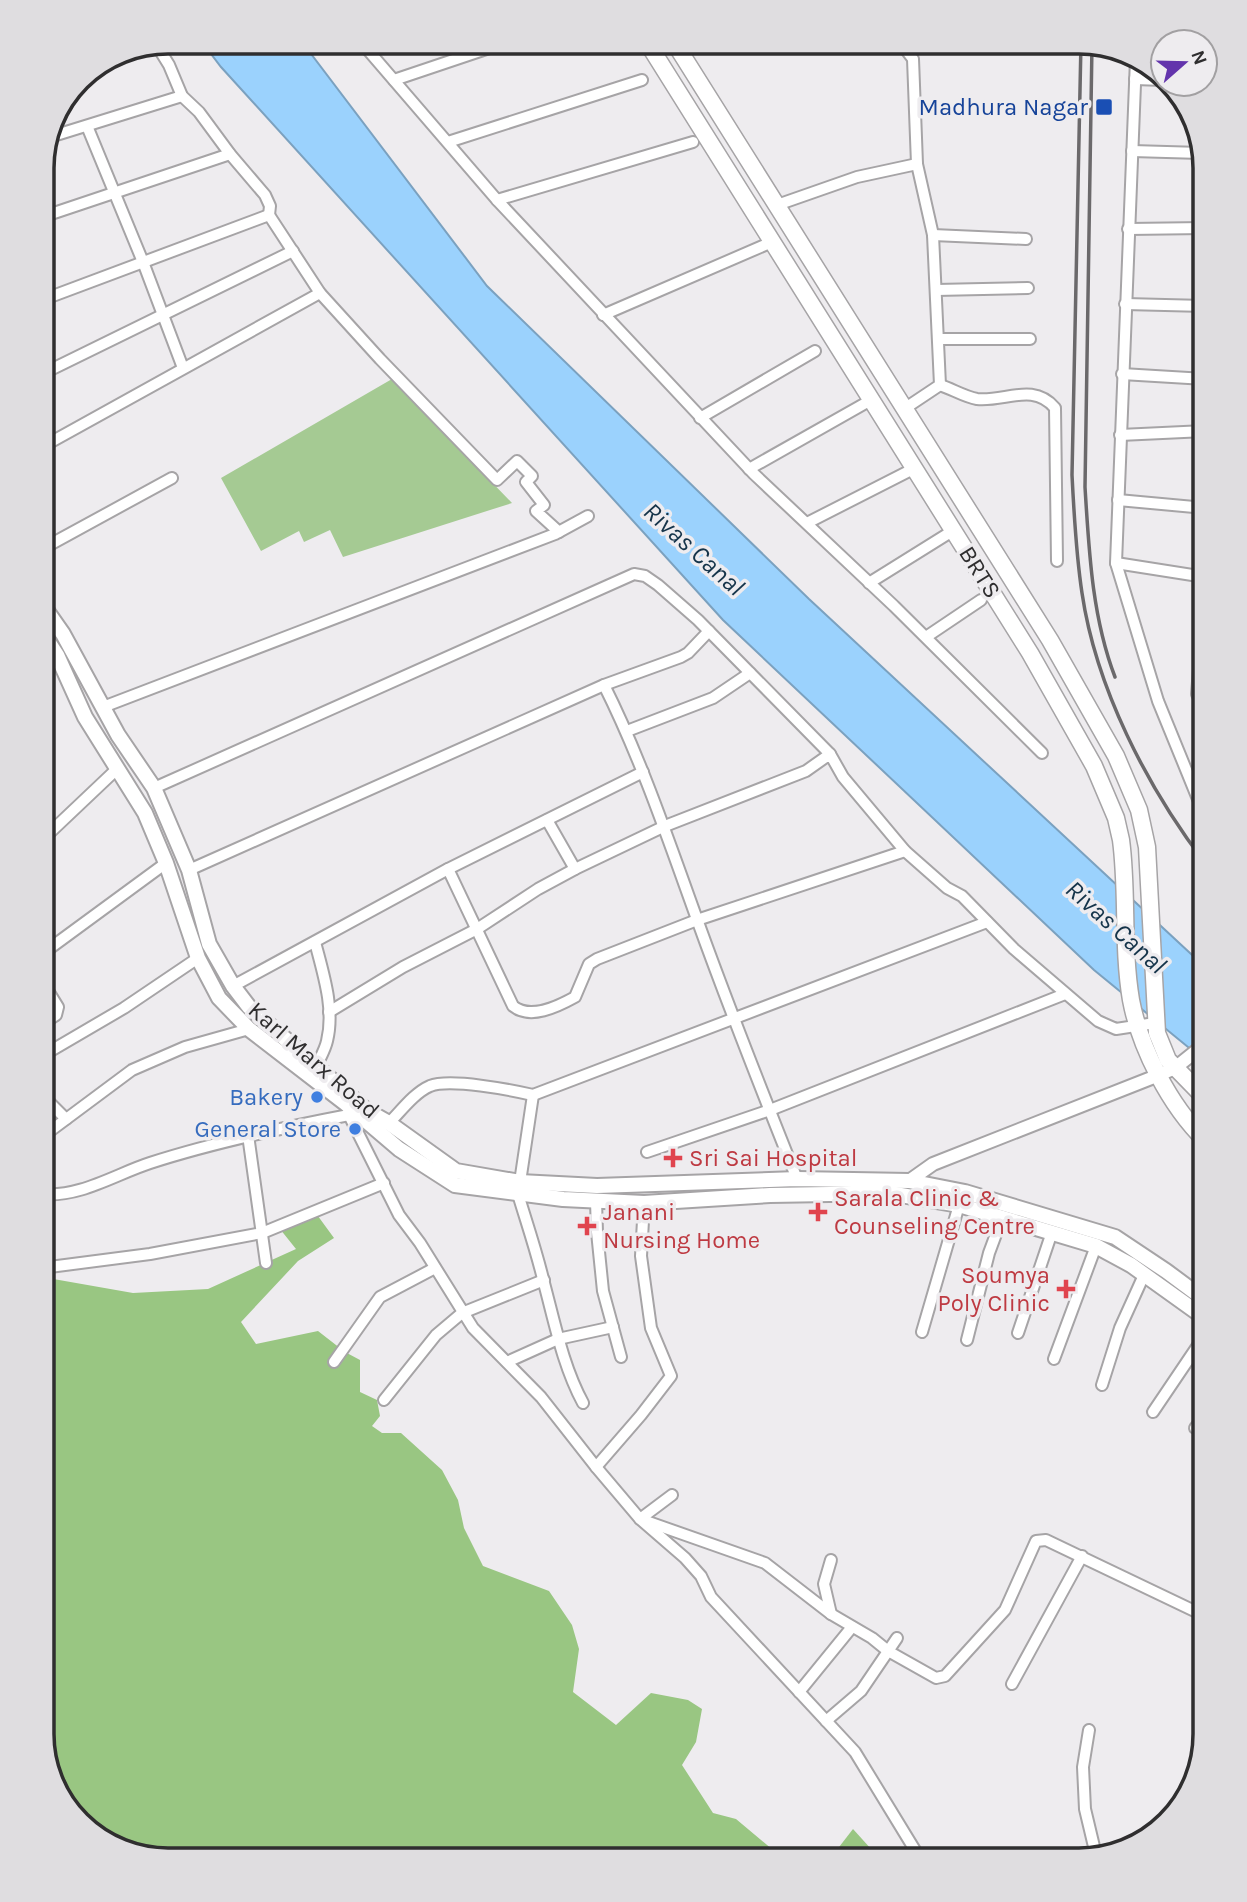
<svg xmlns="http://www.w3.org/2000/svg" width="1247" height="1902" font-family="Karla,sans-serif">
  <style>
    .green { fill: #a5ca93 }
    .forest { fill: #99c682 }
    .water { fill: #9bd2fd; stroke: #7ba1bf; stroke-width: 2 }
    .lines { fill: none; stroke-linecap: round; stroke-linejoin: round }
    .minor-casing { stroke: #a6a4a6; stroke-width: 14 }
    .tertiary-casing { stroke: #a6a4a6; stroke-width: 16 }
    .secondary-casing { stroke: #a6a4a6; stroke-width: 18 }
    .primary-casing { stroke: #a6a4a6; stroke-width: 19 }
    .minor { stroke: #fff; stroke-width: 10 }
    .tertiary { stroke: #fff; stroke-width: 12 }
    .secondary { stroke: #fff; stroke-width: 14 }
    .primary { stroke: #fff; stroke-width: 16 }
    .rail { stroke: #6b696b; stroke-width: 3.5 }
    .transit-dot { fill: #1a4fb4; stroke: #eeecef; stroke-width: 2.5 }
    .shop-dot { fill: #3f7fe0; stroke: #eeecef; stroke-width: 2.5 }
    .health-dot { fill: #e0444e; stroke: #eeecef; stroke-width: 2.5 }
    .labels { text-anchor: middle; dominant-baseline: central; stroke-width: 7; stroke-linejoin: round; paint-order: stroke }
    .transit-label { font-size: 24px; fill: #164399; stroke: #eeecef; text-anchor: end }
    .street-label { font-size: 24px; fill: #2f2e2f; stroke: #eeecef }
    .shop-label { font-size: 24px; fill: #366cbe; stroke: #eeecef; text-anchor: end }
    .health-label { font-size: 24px; fill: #be3a42; stroke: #eeecef; text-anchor: start }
    .water-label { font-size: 26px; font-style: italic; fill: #15344a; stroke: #eeecef }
    .rim { fill: none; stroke: #2f2e2f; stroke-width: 3.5 }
  </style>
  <rect width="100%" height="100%" fill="#eeecef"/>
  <!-- green -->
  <path class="green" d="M392 379 512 503 343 557 330 530 304 542 299 531 261 551 221 478Z"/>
  <!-- forest -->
  <g class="forest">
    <path d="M315 1212 334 1238 298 1261 241 1322 256 1344 318 1331 345 1352 360 1360V1392L377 1400 380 1416 372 1426 382 1433H401L442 1470 458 1500 464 1528 483 1566 549 1591 572 1625 579 1649 573 1692 616 1725 651 1693 688 1700 702 1709 696 1742 682 1765 713 1813 736 1819 785 1860H160L105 1843 59 1797 42 1734V1277L133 1293 208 1289 296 1249 280 1229Z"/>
    <path d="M853 1829 881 1860H829Z"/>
  </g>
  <!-- water -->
  <path class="water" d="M202 42H302L487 286 809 599 1205 967V1061L1094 970 723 620 221 67Z"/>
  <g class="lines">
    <defs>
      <g id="minor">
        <path d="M361 42 497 200 754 474 894 606 1042 753"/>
        <path d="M846 42 896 45 906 50 913 59 917 164 933 235 940 385 904 409"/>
        <path d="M156 44 169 65 182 96 199 112 230 154 265 195 270 206 269 215"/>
        <path d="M1136 59 1116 563 1158 701 1198 799 1205 809"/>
        <path d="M1135 79 1163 80"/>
        <path d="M394 80 507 42"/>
        <path d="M87 126 143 262 183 368"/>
        <path d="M53 136 182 96"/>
        <path d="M448 142 642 80"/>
        <path d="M1132 151 1201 153"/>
        <path d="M497 200 693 142"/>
        <path d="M777 205 857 177 917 164"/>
        <path d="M42 217 230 154"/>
        <path d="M1128 229 1205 228"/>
        <path d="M933 235 1026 239"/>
        <path d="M936 290 1028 288"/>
        <path d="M42 300 269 215 320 293 380 359 497 480 517 461 532 476 526 482 544 505 536 511 559 532"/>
        <path d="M1125 304 1205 306"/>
        <path d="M603 315 772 242"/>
        <path d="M938 339H1030"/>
        <path d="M42 374 293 251"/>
        <path d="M1122 374 1205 379"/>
        <path d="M940 385C952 389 965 397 977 399 1005 402 1033 382 1055 408L1057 561"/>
        <path d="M700 418 815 351"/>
        <path d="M1120 435 1205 431"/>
        <path d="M42 447 320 293"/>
        <path d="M749 469 871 400"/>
        <path d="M1118 500 1205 508"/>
        <path d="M807 523 915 468"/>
        <path d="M42 549 172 478"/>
        <path d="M1116 563 1205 577"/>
        <path d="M869 583 954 530"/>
        <path d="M926 637 981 600"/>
        <path d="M42 665 57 655"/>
        <path d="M604 685C642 761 669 842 698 922 729 1008 763 1094 797 1179"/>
        <path d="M103 707 555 534 588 516"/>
        <path d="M1205 711 1197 694 1205 595"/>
        <path d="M627 731 713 698 750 673"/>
        <path d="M154 788 634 574 645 576 658 585 698 620 830 754"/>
        <path d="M547 820 575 869 665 826 806 771 830 754 843 777 905 851 947 888 962 896 1014 949 1098 1021 1116 1029 1155 1023"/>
        <path d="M42 840 118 768"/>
        <path d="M448 869 513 1006C530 1020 557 1007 575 997L589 964 597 959 697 920 905 851"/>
        <path d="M189 870 604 685 681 657 688 653 709 631"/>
        <path d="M315 942C323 973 335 1009 327 1041 325 1050 320 1058 316 1067"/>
        <path d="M42 954 166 863"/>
        <path d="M233 986 448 869 643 772"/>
        <path d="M329 1012 403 967 477 929 538 889 575 869"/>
        <path d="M42 1024 56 1015 58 1007 42 981"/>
        <path d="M42 1056 124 1008 198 958"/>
        <path d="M42 1095 66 1119"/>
        <path d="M345 1103 348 1106 349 1115 399 1215 420 1243 473 1328 541 1397 596 1467 640 1519 685 1558 701 1576 711 1597 855 1752 921 1860"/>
        <path d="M389 1123C401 1111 414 1093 430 1086 450 1078 511 1090 533 1095L987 922"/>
        <path d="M248 1135 266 1263"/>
        <path d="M42 1137 132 1070 185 1047 249 1029"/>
        <path d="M647 1152 770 1110 1065 994"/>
        <path d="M520 1182 533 1095"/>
        <path d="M42 1194C79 1198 116 1174 150 1163 215 1142 281 1128 349 1115"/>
        <path d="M518 1194C527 1224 537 1253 544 1283 555 1324 563 1366 583 1403"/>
        <path d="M596 1201 597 1232 603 1291 621 1357"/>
        <path d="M42 1268 150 1254 262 1233 384 1183"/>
        <path d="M922 1332 959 1205"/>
        <path d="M1018 1333 1052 1232"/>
        <path d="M967 1340 989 1253 1002 1218"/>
        <path d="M1054 1359 1096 1246"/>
        <path d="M334 1362 380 1297 435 1268"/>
        <path d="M507 1362 558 1339 613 1327"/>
        <path d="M1102 1385 1120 1328 1144 1275"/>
        <path d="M384 1400 436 1335 462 1313 544 1280"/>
        <path d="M1153 1412 1205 1335"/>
        <path d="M1195 1428 1205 1415"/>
        <path d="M596 1467 641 1415 671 1376 651 1328 641 1256 644 1203"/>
        <path d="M672 1495 640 1519 765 1563 831 1614 872 1638 888 1651 936 1678 945 1676 1005 1610 1036 1541 1046 1540 1205 1616"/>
        <path d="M831 1560 824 1584 831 1614"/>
        <path d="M1012 1684 1082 1556"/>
        <path d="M799 1692 852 1627"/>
        <path d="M826 1721 861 1691 897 1638"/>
        <path d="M1089 1730 1083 1767 1085 1809 1096 1855"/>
      </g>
      <path id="tertiary" d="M909 1181 933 1164 1159 1075 1175 1068 1205 1044"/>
      <g id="secondary">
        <path d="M42 604 63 634 118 735 154 788 189 870 209 944 233 986 249 1007 366 1110 389 1123 456 1171 520 1182 597 1186 797 1179 909 1181 965 1192 1115 1237 1166 1271 1205 1300"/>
        <path d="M42 632 57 655 85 717 145 813 166 863 198 958 219 998 249 1029 345 1103 399 1149 455 1185 563 1199 644 1203 770 1195 889 1193 959 1205 1096 1246 1131 1265 1205 1318"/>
      </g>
      <g id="primary">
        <path d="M647 42 1030 653 1094 766 1116 818 1121 840C1128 892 1122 947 1131 1000 1140 1048 1170 1106 1205 1140"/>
        <path d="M674 42 1050 640 1116 756 1139 810 1147 847 1157 1033 1168 1060 1205 1098"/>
      </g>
    </defs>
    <!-- minor casing -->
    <use href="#minor" class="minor-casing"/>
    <!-- tertiary casing -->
    <use href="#tertiary" class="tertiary-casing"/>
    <!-- secondary casing -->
    <use href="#secondary" class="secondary-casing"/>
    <!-- primary casing -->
    <use href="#primary" class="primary-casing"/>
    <!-- minor -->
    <use href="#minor" class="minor"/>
    <!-- tertiary -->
    <use href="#tertiary" class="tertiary"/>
    <!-- secondary -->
    <use href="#secondary" class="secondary"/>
    <!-- primary -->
    <use href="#primary" class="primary"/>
    <!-- rail -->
    <g class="rail">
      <path d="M1081 42 1072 475C1074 515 1076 554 1082 593 1096 688 1147 787 1205 863"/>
      <path d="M1092 44 1085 487C1089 551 1092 617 1115 677"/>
    </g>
  </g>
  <!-- markers -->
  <rect class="transit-dot" x="1095" y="98" width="18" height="18" rx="3.5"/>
  <g class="shop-dot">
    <circle cx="317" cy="1097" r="7"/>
    <circle cx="355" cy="1129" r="7"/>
  </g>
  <g class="health-dot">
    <path d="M669.5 1147.5h7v7h7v7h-7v7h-7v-7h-7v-7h7z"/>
    <path d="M814.5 1201.5h7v7h7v7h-7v7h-7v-7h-7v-7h7z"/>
    <path d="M583.5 1215.5h7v7h7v7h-7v7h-7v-7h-7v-7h7z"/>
    <path d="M1062.5 1278.5h7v7h7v7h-7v7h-7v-7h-7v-7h7z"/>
  </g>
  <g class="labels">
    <!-- transit labels -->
    <g class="transit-label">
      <text x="1088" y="107">Madhura Nagar</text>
    </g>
    <!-- street labels -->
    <g class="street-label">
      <text transform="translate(980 572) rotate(58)">BRTS</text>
      <text transform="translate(314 1060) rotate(41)">Karl Marx Road</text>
    </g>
    <!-- shop labels -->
    <g class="shop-label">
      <text x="303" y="1097">Bakery</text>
      <text x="341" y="1129">General Store</text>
    </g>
    <!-- health labels -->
    <g class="health-label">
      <text x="689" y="1158">Sri Sai Hospital</text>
      <text x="834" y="1198">Sarala Clinic &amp;<tspan x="834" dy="28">Counseling Centre</tspan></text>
      <text x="603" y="1212">Janani<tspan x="603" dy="28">Nursing Home</tspan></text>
      <text x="1050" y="1275" text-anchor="end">Soumya<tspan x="1050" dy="28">Poly Clinic</tspan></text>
    </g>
    <!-- water labels -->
    <g class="water-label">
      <text transform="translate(694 549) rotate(42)">Rivas Canal</text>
      <text transform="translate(1116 927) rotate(42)">Rivas Canal</text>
    </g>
  </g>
  <!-- crop -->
  <path d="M0 0H1247V1902H0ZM168 54H1079A114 114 0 0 1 1193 168V1734A114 114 0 0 1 1079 1848H168A114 114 0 0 1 54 1734V168A114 114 0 0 1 168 54Z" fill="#dfdde0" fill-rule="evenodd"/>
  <path class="rim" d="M168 54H1079A114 114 0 0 1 1193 168V1734A114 114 0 0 1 1079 1848H168A114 114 0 0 1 54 1734V168A114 114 0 0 1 168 54Z"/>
  <!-- north arrow -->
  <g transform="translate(1184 63) rotate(70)"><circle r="33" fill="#eeecef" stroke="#a2a0a2" stroke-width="2"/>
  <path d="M0-5L12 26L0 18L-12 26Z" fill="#6334ac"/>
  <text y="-10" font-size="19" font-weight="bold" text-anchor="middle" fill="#2f2e2f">N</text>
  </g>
</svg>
